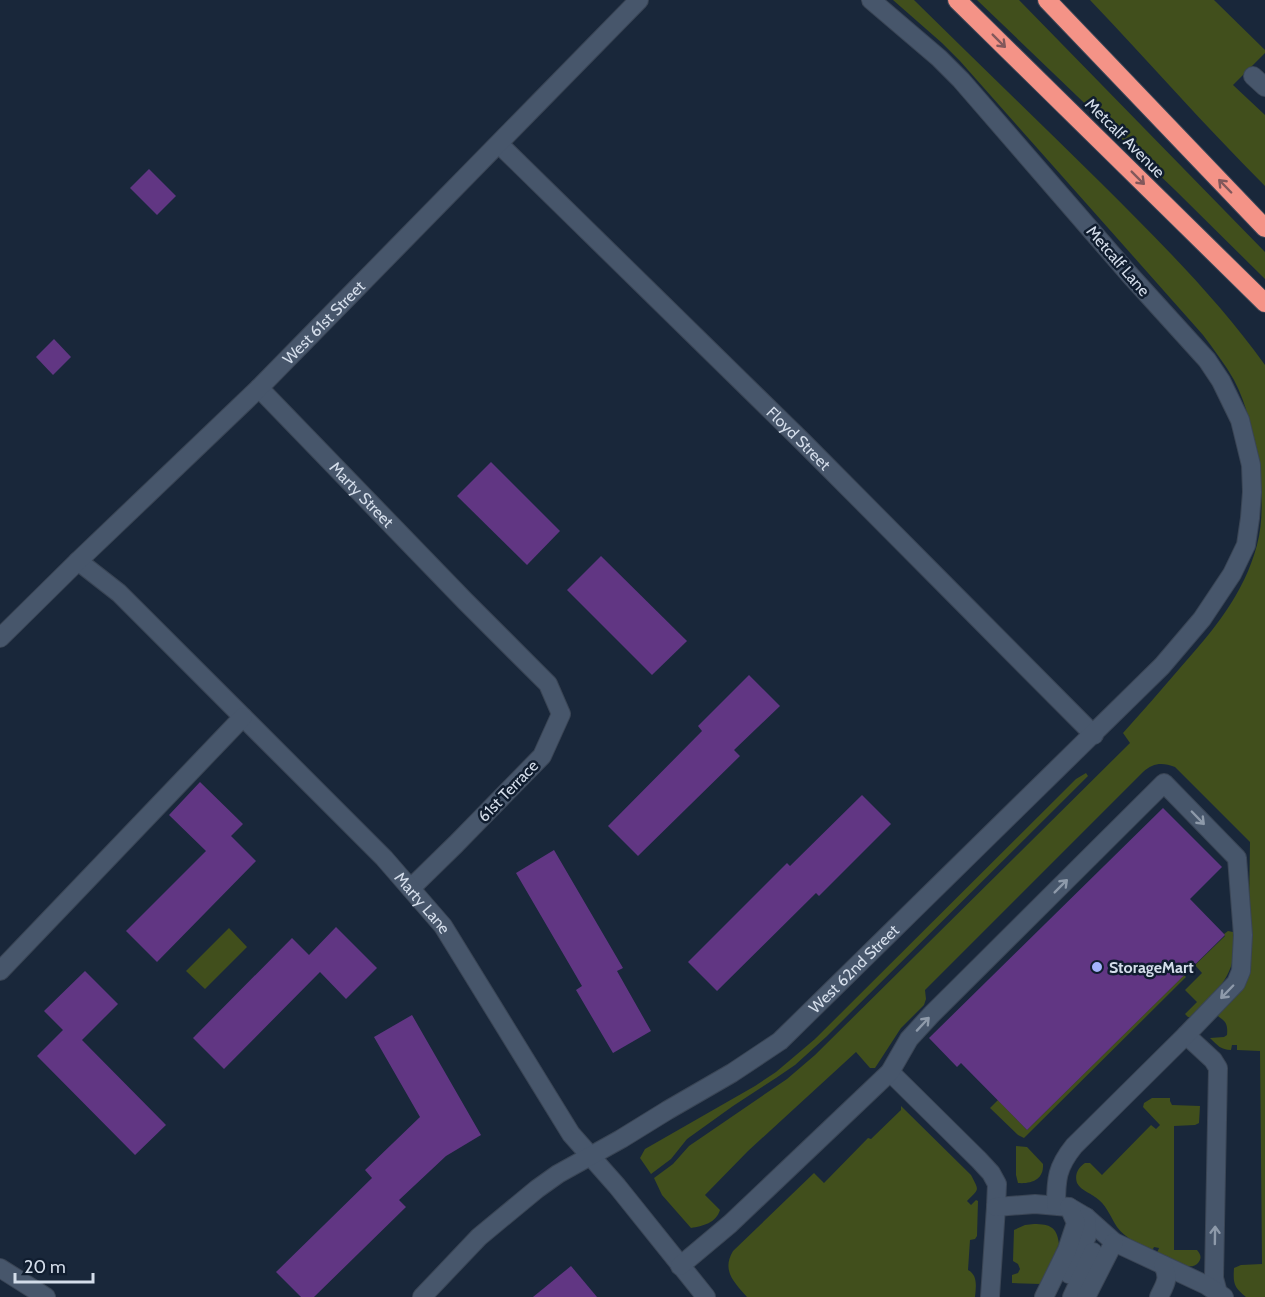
<svg xmlns="http://www.w3.org/2000/svg" width="1265" height="1297" font-family="Cabin,sans-serif">
  <style>
    .green { fill: #414f1c }
    .building { fill: #613683 }
    .lines { fill: none; stroke-linecap: round; stroke-linejoin: round }
    .minor-casing { stroke: #3a4555; stroke-width: 20 }
    .highway-casing { stroke: #3a4555; stroke-width: 20 }
    .minor { stroke: #47566b; stroke-width: 18 }
    .highway { stroke: #f49387; stroke-width: 18 }
    .oneway { stroke: #82585b }
    .oneway2 { stroke: #8e9aaa }
    .poi-dot { fill: #a4b2fc; stroke: #101d2f; stroke-width: 2 }
    .labels { text-anchor: middle; dominant-baseline: central; stroke-width: 5; stroke-linejoin: round; paint-order: stroke }
    .street-label { font-size: 16px; fill: #d4ddea; stroke: #101d2f }
    .poi-label { font-size: 16px; font-weight: bold; fill: #d4ddea; stroke: #101d2f; text-anchor: start }
  </style>
  <rect width="100%" height="100%" fill="#19273a"/>
  <!-- green -->
  <g class="green">
    <path d="M893 0H914C976 61 1038 121 1100 182 1158 240 1217 298 1265 365V1297H1246C1234 1287 1233 1284 1234 1268L1241 1265 1262 1264 1260 1051 1237 1050V1045H1232L1231 1050C1221 1050 1217 1045 1210 1038L1224 1037 1227 1035C1228 1024 1226 1021 1216 1015L1242 989 1248 975 1250 842 1175 767C1162 762 1153 763 1143 772L925 990 926 999 924 1005 901 1028 875 1068H870L856 1052 748 1151 705 1195 720 1210C716 1223 703 1226 691 1228L662 1195 654 1178 673 1164 689 1146 787 1079 815 1055 1130 743 1123 733C1142 712 1161 690 1180 668 1213 631 1244 594 1257 545 1264 519 1262 490 1258 463 1254 437 1247 404 1234 380 1225 364 1214 350 1203 335L960 61 942 43Z"/>
    <path d="M977 0H1019L1265 252V279L1175 190Z"/>
    <path d="M1090 0H1214L1265 50V53L1233 85 1265 115V186C1205 126 1149 62 1090 0Z"/>
    <path d="M1086 773 1088 776 826 1037 795 1065 776 1078 733 1106 687 1139 671 1159 651 1174 640 1158 645 1149 755 1086 776 1072 815 1039 1076 779Z"/>
    <path d="M229 928 247 947 205 989 186 971Z"/>
    <path d="M1228 931 1233 932 1234 935C1234 942 1235 951 1233 959 1228 983 1209 999 1192 1017H1188L1185 1014 1197 1002 1185 990 1202 973 1195 965 1225 936 1224 934Z"/>
    <path d="M1184 975 1186 977 1024 1138 1018 1135 990 1108 998 1100 1027 1130Z"/>
    <path d="M1152 1098H1170V1101L1172 1105 1200 1106 1199 1123 1195 1125 1174 1126V1250H1197C1201 1255 1202 1258 1198 1263 1190 1273 1167 1258 1157 1253L1159 1248 1154 1247 1152 1251C1139 1244 1126 1239 1117 1227 1111 1218 1108 1208 1099 1200 1093 1194 1081 1191 1077 1183 1074 1174 1079 1167 1085 1163H1090L1102 1175 1151 1125 1156 1129 1160 1125 1143 1107 1144 1103Z"/>
    <path d="M901 1106 971 1175C979 1191 980 1188 967 1201L971 1205 976 1200 978 1201 977 1236 975 1239 970 1240 968 1270C978 1275 976 1287 975 1297H747C735 1283 721 1271 733 1251L814 1173 824 1183 868 1138 871 1139 901 1110Z"/>
    <path d="M1016 1146 1027 1147 1043 1164C1044 1180 1031 1184 1018 1183L1016 1175Z"/>
    <path d="M1034 1224C1050 1224 1057 1227 1059 1244L1041 1284 1012 1283V1275L1018 1273 1020 1269 1018 1264 1013 1261 1014 1230 1025 1225Z"/>
  </g>
  <!-- building -->
  <g class="building">
    <path d="M149 169 176 196 157 215 130 188Z"/>
    <path d="M54 339 71 357 53 375 36 357Z"/>
    <path d="M491 462 560 531 527 565 457 496Z"/>
    <path d="M601 556 687 641 652 675 567 590Z"/>
    <path d="M749 675 780 706 734 750 740 756 638 856 608 826 702 731 698 726Z"/>
    <path d="M200 782 243 824 231 836 256 861 157 962 126 931 206 851 169 815Z"/>
    <path d="M862 795 891 824 819 896 816 893 717 991 688 962 787 863 790 866Z"/>
    <path d="M1163 808 1222 867 1190 899 1225 935 1027 1130 961 1063 957 1067 929 1038Z"/>
    <path d="M554 850 623 968 617 971 651 1031 613 1053 576 990 582 986 516 873Z"/>
    <path d="M336 927 377 968 346 999 320 972 224 1069 193 1038 292 938 309 955Z"/>
    <path d="M85 971 118 1004 82 1040 166 1125 135 1155 37 1056 63 1030 44 1011Z"/>
    <path d="M412 1015 481 1135 446 1156 399 1200 406 1207 314 1297H301L276 1272 372 1178 365 1170 420 1117 374 1037Z"/>
    <path d="M571 1266 597 1297H533Z"/>
  </g>
  <g class="lines">
    <defs>
      <g id="minor">
        <path d="M1253 76 1265 87"/>
        <path id="s1" d="M499 144 803 442 1094 735"/>
        <path id="s2" d="M259 388 465 601 548 684 561 714 542 756 456 844 411 888"/>
        <path id="s3" d="M78 561 119 593 384 858 443 926 571 1134 617 1186 706 1297"/>
        <path id="s4" d="M0 638 78 561 259 388 639 0"/>
        <path d="M0 971 243 717"/>
        <path d="M1186 1035 1213 1060 1218 1068 1214 1278 1218 1293"/>
        <path d="M890 1072 979 1160 991 1173 997 1184 996 1207 990 1297"/>
        <path d="M996 1207 1035 1204 1069 1207 1086 1217 1114 1242 1206 1285 1224 1297"/>
        <path d="M680 1266 730 1224 890 1072 909 1039 932 1014 1164 783 1237 858 1243 935 1241 971 1236 983 1186 1035 1074 1146C1057 1167 1056 1179 1056 1205"/>
        <path d="M0 1268 46 1297"/>
        <path d="M1069 1274 1087 1236 1086 1217"/>
        <path id="s5" d="M422 1297 479 1237 537 1189 558 1174 621 1139 668 1110 732 1073 780 1041 1162 666 1202 619 1232 574 1246 545 1250 518 1252 492 1251 465 1240 420 1221 381 1207 360 1129 274 961 80 939 58 871 0"/>
        <path d="M1044 1297 1067 1250 1076 1223 1069 1207"/>
        <path d="M1072 1297 1093 1252"/>
        <path d="M1086 1297 1114 1242"/>
        <path d="M1159 1297C1165 1284 1170 1279 1163 1265"/>
      </g>
      <g id="highway">
        <path d="M957 0 1265 303"/>
        <path d="M1047 0 1265 228"/>
      </g>
    </defs>
    <!-- minor casing -->
    <use href="#minor" class="minor-casing"/>
    <!-- highway casing -->
    <use href="#highway" class="highway-casing"/>
    <!-- minor -->
    <use href="#minor" class="minor"/>
    <!-- highway -->
    <use href="#highway" class="highway"/>
  </g>
  <!-- one-way arrows -->
  <defs><path id="oneway-shaft" d="M-6 0H5M1.5-3L5.5 0L1.5 3" fill="none" stroke-width="1.6" stroke-linecap="round" stroke-linejoin="round" transform="scale(1.5)"/></defs>
  <g class="oneway">
    <use href="#oneway-shaft" transform="translate(999 41) rotate(45)"/>
    <use href="#oneway-shaft" transform="translate(1138 178) rotate(45)"/>
    <use href="#oneway-shaft" transform="translate(1225 186) rotate(-134)"/>
  </g>
  <g class="oneway2">
    <use href="#oneway-shaft" transform="translate(1198 818) rotate(46)"/>
    <use href="#oneway-shaft" transform="translate(1061 886) rotate(-45)"/>
    <use href="#oneway-shaft" transform="translate(1227 992) rotate(134)"/>
    <use href="#oneway-shaft" transform="translate(923 1024) rotate(-47)"/>
    <use href="#oneway-shaft" transform="translate(1215 1235) rotate(-89)"/>
  </g>
  <!-- markers -->
  <circle class="poi-dot" cx="1097" cy="967" r="6"/>
  <g class="labels">
    <!-- street labels -->
    <g class="street-label">
      <text transform="translate(1125 138) rotate(45)">Metcalf Avenue</text>
      <text transform="translate(1118 261) rotate(49)">Metcalf Lane</text>
      <text stroke="none"><textPath href="#s4" startOffset="452">West 61st Street</textPath></text>
      <text stroke="none"><textPath href="#s1" startOffset="420">Floyd Street</textPath></text>
      <text stroke="none"><textPath href="#s2" startOffset="148">Marty Street</textPath></text>
      <text transform="translate(508 791) rotate(-46)">61st Terrace</text>
      <text stroke="none"><textPath href="#s3" startOffset="486">Marty Lane</textPath></text>
      <text stroke="none"><textPath href="#s5" startOffset="546">West 62nd Street</textPath></text>
    </g>
    <!-- poi labels -->
    <g class="poi-label">
      <text x="1109" y="967">StorageMart</text>
    </g>
  </g>
  <!-- scale -->
  <path d="M15 1273v9h78v-9" fill="none" stroke="#d4ddea" stroke-width="3"/>
  <text x="24" y="1273" font-size="18" fill="#d4ddea" stroke="#101d2f" stroke-width="4.5" paint-order="stroke">20 m</text>
</svg>
